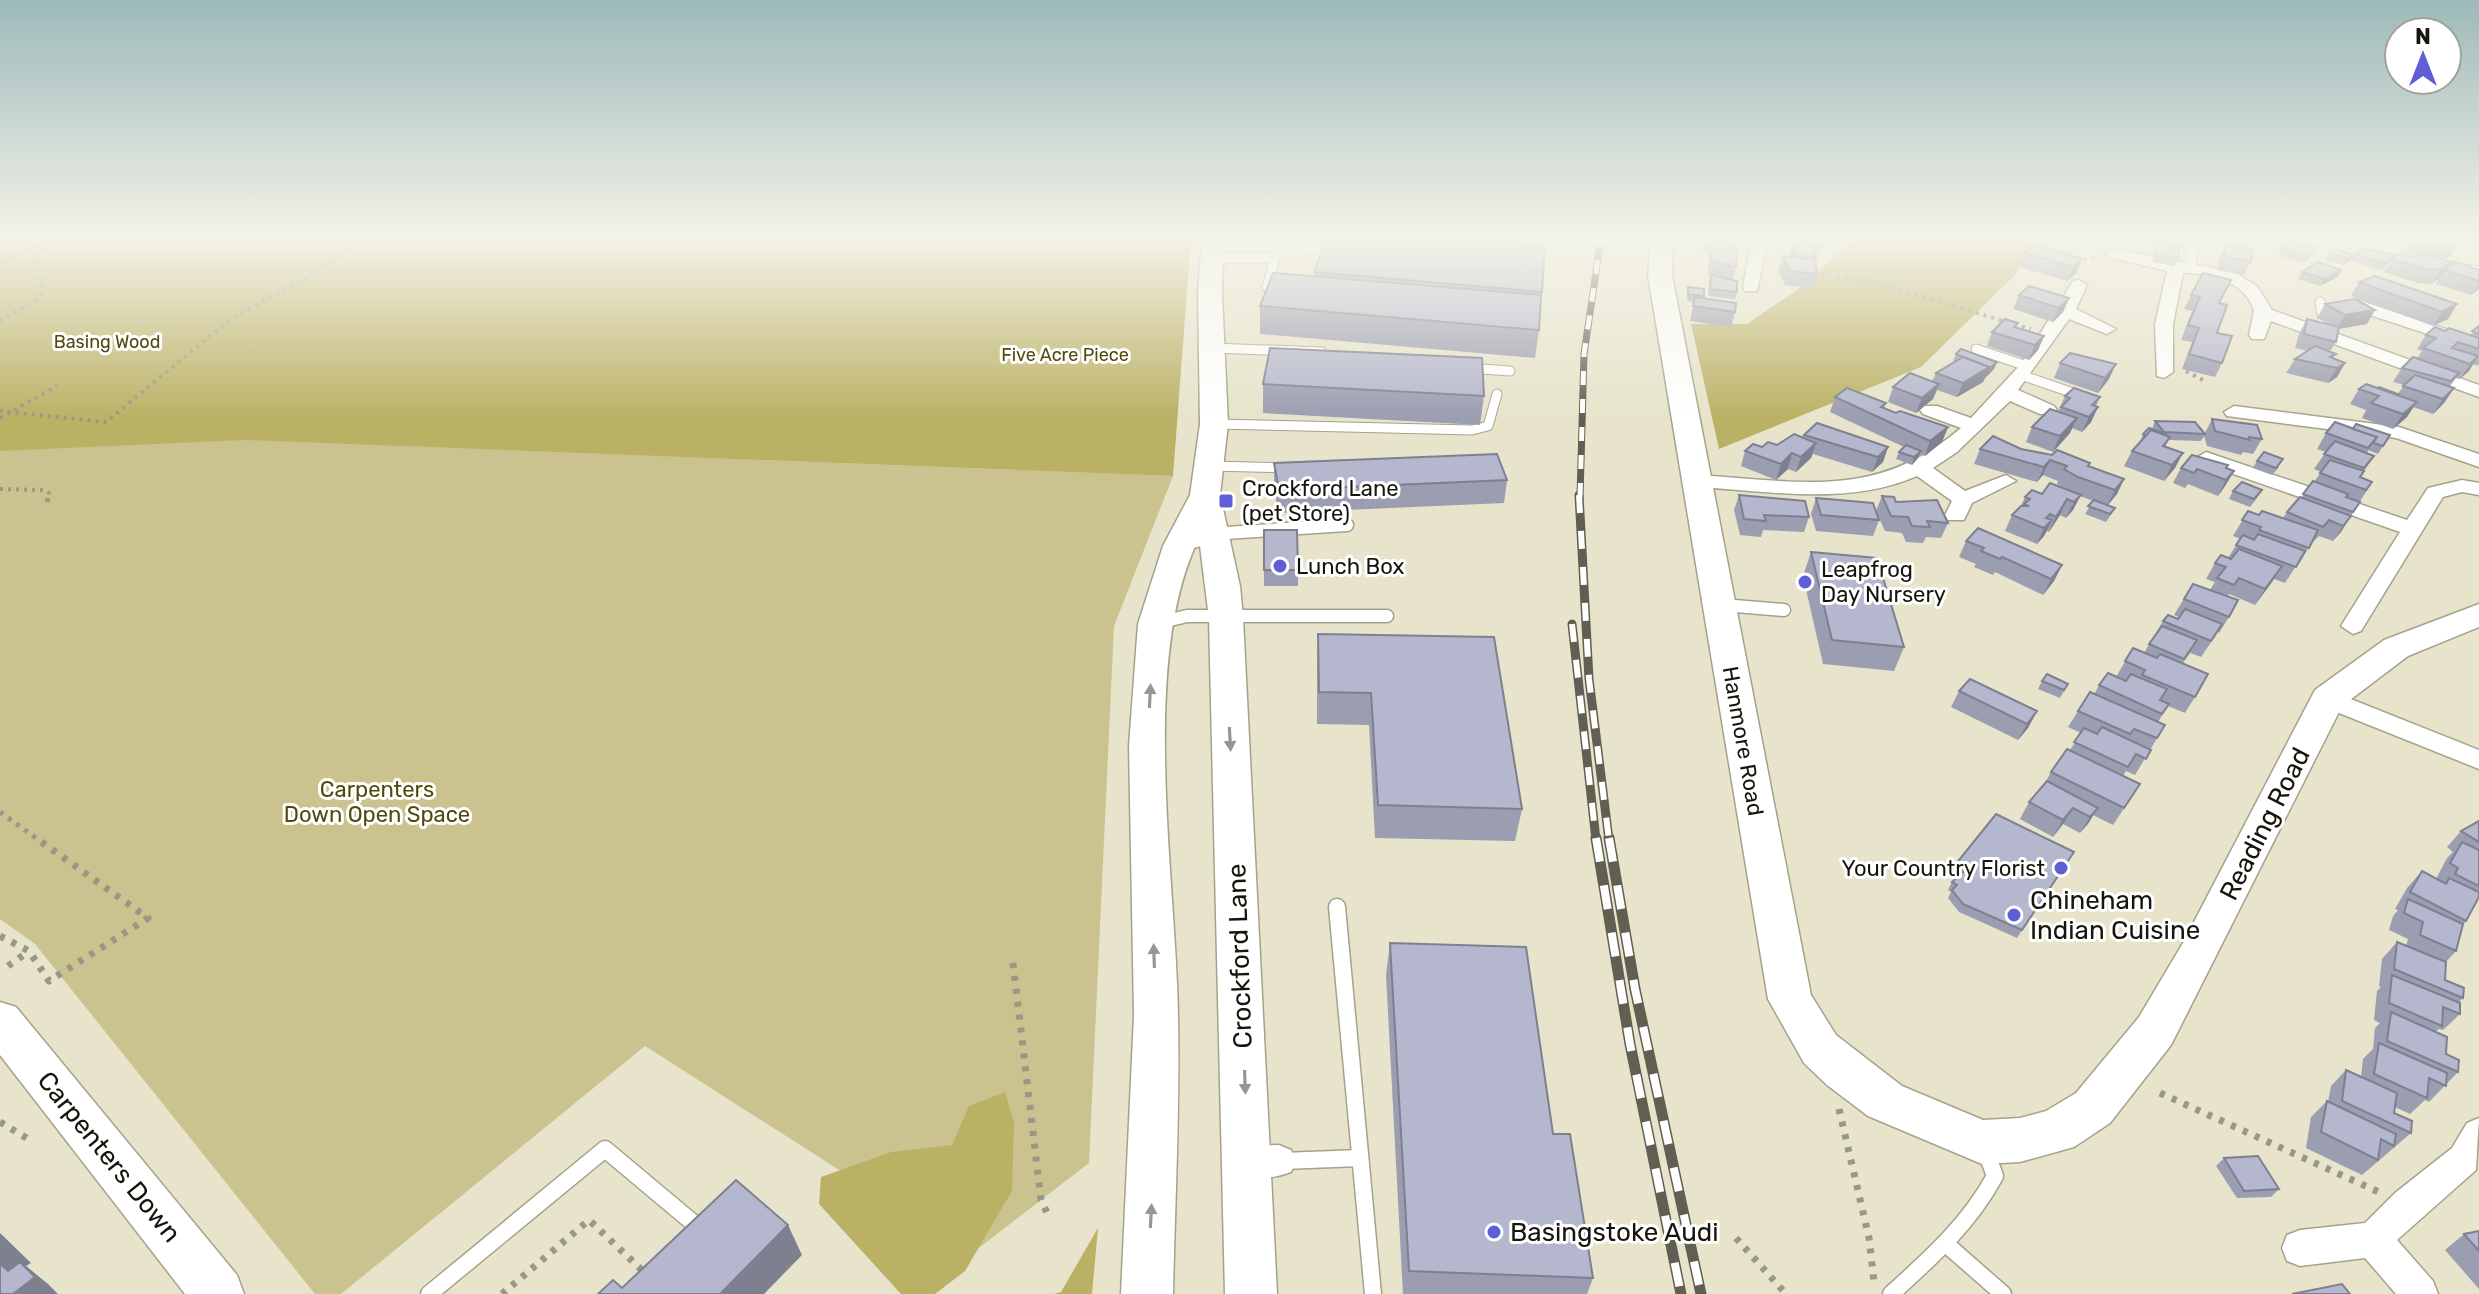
<svg xmlns="http://www.w3.org/2000/svg" width="2479" height="1294" font-family="Rubik,sans-serif">
  <style>
    .green { fill: #cac390 }
    .forest { fill: #bbb165 }
    .lines { fill: none; stroke-linecap: round; stroke-linejoin: round }
    .lane-far2-casing { stroke: #a5a28b; stroke-width: 11 }
    .lane-far1-casing { stroke: #a5a28b; stroke-width: 15 }
    .lane-casing { stroke: #a5a28b; stroke-width: 19 }
    .street-casing { stroke: #a5a28b; stroke-width: 3 }
    .secondary-casing { stroke: #a5a28b; stroke-width: 3 }
    .path-far2 { stroke: #9a9885; stroke-width: 4; stroke-dasharray: 3 5; stroke-linecap: butt }
    .path-far1 { stroke: #9a9885; stroke-width: 5; stroke-dasharray: 4 6; stroke-linecap: butt }
    .path { stroke: #9a9885; stroke-width: 7; stroke-dasharray: 5 8; stroke-linecap: butt }
    .lane-far2 { stroke: #fff; stroke-width: 9 }
    .lane-far1 { stroke: #fff; stroke-width: 12 }
    .lane { stroke: #fff; stroke-width: 16 }
    .street { fill: #fff; fill-rule: evenodd }
    .secondary { fill: #fff; fill-rule: evenodd }
    .rail-far2-casing { stroke: #615f51; stroke-width: 7 }
    .rail-far1-casing { stroke: #615f51; stroke-width: 9 }
    .rail-casing { stroke: #615f51; stroke-width: 11 }
    .rail-far2 { stroke: #fff; stroke-width: 5; stroke-dasharray: 14; stroke-linecap: butt }
    .rail-far1 { stroke: #fff; stroke-width: 6; stroke-dasharray: 18; stroke-linecap: butt }
    .rail { stroke: #fff; stroke-width: 8; stroke-dasharray: 24; stroke-linecap: butt }
    .wall { fill: #9b9db1 }
    .shaded-wall { fill: #7e8090 }
    .building { fill: #b4b7ce; stroke: #7e8090; stroke-width: 2 }
    .oneway { fill: #969692 }
    .poi-dot { fill: #5f5ed7; stroke: #fff; stroke-width: 3 }
    .labels { text-anchor: middle; dominant-baseline: central; stroke-width: 6; stroke-linejoin: round; paint-order: stroke }
    .far-park-label { font-size: 18px; fill: #51490c; stroke: #fff }
    .poi-label { font-size: 22px; fill: #16150c; stroke: #fff; text-anchor: start }
    .street-label { font-size: 22px; fill: #16150c; stroke: #fff }
    .park-label { font-size: 22px; fill: #51490c; stroke: #fff }
    .near-street-label { font-size: 26px; fill: #16150c; stroke: #fff }
    .near-poi-label { font-size: 26px; fill: #16150c; stroke: #fff; text-anchor: start }
  </style>
  <rect width="100%" height="100%" fill="#e7e4cb"/>
  <!-- green -->
  <path class="green" d="M0 238H615L405 446 1173 476 1114 626 1089 1163 971 1254 645 1046 341 1294H315L35 944 0 919Z"/>
  <!-- forest -->
  <g class="forest">
    <path d="M0 238H1191L1173 476 245 440 0 451Z"/>
    <path d="M1856 238H2151V246L2037 240 2016 274 1921 367 1719 449 1691 324H1747L1797 290Z"/>
    <path d="M1005 1092 1014 1122 1012 1191 965 1271 935 1294H901L819 1204 821 1177 891 1152 952 1145 969 1106Z"/>
    <path d="M1098 1228 1092 1294H1054L1061 1292Z"/>
  </g>
  <g class="lines">
    <defs>
      <g id="lane-far2">
        <path d="M1211 258H1275L1280 245 1338 250"/>
        <path d="M2191 267 2193 238"/>
        <path d="M1267 287 1275 258"/>
        <path d="M2320 302 2324 326"/>
        <path d="M1213 348 1322 352"/>
        <path d="M1976 349 2027 366"/>
        <path d="M1467 368 1510 371"/>
        <path d="M2021 375 2082 396"/>
        <path d="M1214 424 1472 430 1488 426 1497 394"/>
        <path d="M1209 466 1289 468"/>
      </g>
      <g id="lane-far1">
        <path d="M1182 545 1226 533 1347 525"/>
        <path d="M1723 605 1784 610"/>
        <path d="M1162 622 1187 616H1387"/>
      </g>
      <g id="lane">
        <path d="M1337 907 1373 1294"/>
        <path d="M1283 1161 1360 1158"/>
        <path d="M1946 1244 2003 1294"/>
        <path d="M429 1294 605 1149 704 1232"/>
        <path d="M1891 1294C1931 1258 1969 1224 1995 1176L1985 1149"/>
      </g>
      <g id="street">
        <path d="M1697 238H1768L1757 291H1745L1743 287 1750 248 1705 243Z"/>
        <path d="M2369 238 2414 256 2479 267V277L2410 265 2359 245 2327 244 2319 239Z"/>
        <path d="M2114 249 2234 272 2257 286 2272 310 2479 385V397L2271 321 2264 339H2252L2249 335 2254 310C2244 282 2215 275 2188 273H2183L2173 324V372L2164 378 2157 376 2155 324 2167 271 2108 257 2106 254Z"/>
        <path d="M2079 280 2087 285 2076 309 2116 329 2107 334 2069 319 2018 390 2054 406 2057 410 2054 414H2040L2010 401 1957 452 1933 468 1965 491 2006 475 2016 481 1972 503 1964 520H1948L1945 515 1952 501 1917 476C1850 506 1768 491 1697 487L1687 481 1697 475C1800 481 1876 501 1961 428L1923 414 1920 410 1923 406H1937L1971 418 2021 364 2073 281Z"/>
        <path d="M2355 299 2479 340V351L2349 308 2346 304Z"/>
        <path d="M2234 406 2399 427 2479 454V467L2396 438 2227 416 2224 412Z"/>
        <path d="M2206 452 2407 520 2428 488 2462 480 2479 483V495L2462 492 2443 497 2361 631 2353 634 2341 626 2400 532 2199 462 2196 458Z"/>
        <path d="M2328 690 2479 750V769L2319 705 2315 699 2319 693Z"/>
        <path d="M2479 1118 2476 1170 2397 1240 2433 1281 2438 1294H2396L2365 1258 2300 1266 2287 1261 2282 1248 2287 1235 2300 1230 2365 1223 2395 1193 2452 1148 2467 1123Z"/>
        <path d="M1279 1145 1291 1150 1296 1161 1291 1172C1273 1179 1254 1180 1236 1173L1231 1162 1236 1151 1248 1146Z"/>
      </g>
      <g id="secondary">
        <path d="M1202 238H1224L1222 294 1228 424 1220 495 1240 586 1243 618 1277 1294H1225L1209 618 1199 538C1139 658 1176 879 1178 1014 1180 1107 1175 1201 1173 1294H1121L1134 1015 1129 746 1138 624 1163 546 1190 495 1200 424 1198 294Z"/>
        <path d="M1651 238H1673L1672 275 1811 995 1836 1035 1902 1086 1983 1120 2020 1118 2046 1111 2076 1093 2139 1017 2183 943 2315 690 2384 640 2479 604V627L2408 656 2342 706 2171 1045 2110 1123 2074 1147 2020 1162 1982 1164 1868 1116 1827 1085 1804 1063 1768 999 1648 275Z"/>
        <path d="M0 1002 16 1007 237 1275 244 1294H185L0 1055Z"/>
      </g>
    </defs>
    <!-- lane-far2 casing -->
    <use href="#lane-far2" class="lane-far2-casing"/>
    <!-- lane-far1 casing -->
    <use href="#lane-far1" class="lane-far1-casing"/>
    <!-- lane casing -->
    <use href="#lane" class="lane-casing"/>
    <!-- street casing -->
    <use href="#street" class="street-casing"/>
    <!-- secondary casing -->
    <use href="#secondary" class="secondary-casing"/>
    <!-- path-far2 -->
    <g class="path-far2">
      <path d="M2061 238 2075 261"/>
      <path d="M2251 238 2310 239"/>
      <path d="M2065 241 2098 249"/>
      <path d="M2076 261 2098 257"/>
      <path d="M0 262 55 238"/>
      <path d="M1813 273 1869 281 2031 329"/>
      <path d="M0 321 40 298 41 276 35 259 42 245 18 238"/>
      <path d="M2186 371 2203 380"/>
      <path d="M0 411 106 422 232 318 328 266 357 238"/>
      <path d="M0 418 57 386"/>
      <path d="M0 489 43 490 49 493 48 497"/>
    </g>
    <!-- path-far1 -->
    <g class="path-far1">
      <path d="M47 502 49 495"/>
      <path d="M0 812 39 840"/>
    </g>
    <!-- path -->
    <g class="path">
      <path d="M0 936 29 951 49 981 148 918 36 838"/>
      <path d="M1013 963 1041 1200 1048 1215"/>
      <path d="M8 966 29 951"/>
      <path d="M2160 1093 2381 1193"/>
      <path d="M1839 1109 1869 1238 1874 1282"/>
      <path d="M0 1122 30 1140"/>
      <path d="M1736 1238 1786 1294"/>
      <path d="M502 1294 589 1220 645 1273"/>
    </g>
    <!-- lane-far2 -->
    <use href="#lane-far2" class="lane-far2"/>
    <!-- lane-far1 -->
    <use href="#lane-far1" class="lane-far1"/>
    <!-- lane -->
    <use href="#lane" class="lane"/>
    <!-- street -->
    <use href="#street" class="street"/>
    <!-- secondary -->
    <use href="#secondary" class="secondary"/>
    <defs>
      <path id="rail-far2" d="M1580 497 1584 354 1601 238"/>
      <g id="rail-far1">
        <path d="M1579 495 1589 679 1609 840"/>
        <path d="M1572 624 1596 840"/>
      </g>
      <g id="rail">
        <path d="M1596 838 1630 1044 1681 1294"/>
        <path d="M1609 838 1635 989 1701 1294"/>
      </g>
    </defs>
    <!-- rail-far2 casing -->
    <use href="#rail-far2" class="rail-far2-casing"/>
    <!-- rail-far1 casing -->
    <use href="#rail-far1" class="rail-far1-casing"/>
    <!-- rail casing -->
    <use href="#rail" class="rail-casing"/>
    <!-- rail-far2 -->
    <use href="#rail-far2" class="rail-far2"/>
    <!-- rail-far1 -->
    <use href="#rail-far1" class="rail-far1"/>
    <!-- rail -->
    <use href="#rail" class="rail"/>
  </g>
  <!-- wall -->
  <g class="wall">
    <path d="M1326 238H1478V240L1542 292 1539 330 1535 358 1260 334V306L1314 276V272Z"/>
    <path d="M1704 238H1737L1734 249 1736 267 1732 280 1737 292 1735 299 1708 296 1710 276 1708 275 1709 253 1702 252Z"/>
    <path d="M1798 238H1827L1825 242H1824L1820 253H1819L1816 261 1817 274 1813 288 1785 285 1778 270 1782 256 1790 257V253L1793 239 1798 240Z"/>
    <path d="M2164 238H2192L2183 247 2163 242Z"/>
    <path d="M2401 238H2448L2451 255 2444 260 2448 267 2479 270V283L2471 295 2436 284 2439 278 2432 284 2417 283 2384 272 2390 262 2382 270 2350 261 2354 254 2395 255 2392 258H2416L2419 255 2402 251 2409 240Z"/>
    <path d="M2156 242 2178 259 2174 266 2153 262V249Z"/>
    <path d="M2226 243 2251 262 2244 275 2217 270 2220 257Z"/>
    <path d="M2316 248 2312 255 2303 263 2278 255 2281 249Z"/>
    <path d="M2025 253 2082 259 2076 273 2067 281 2019 267Z"/>
    <path d="M2329 253 2354 255 2350 261 2343 265 2325 260Z"/>
    <path d="M2341 271 2338 277 2320 286 2298 279 2302 272Z"/>
    <path d="M2359 282 2457 304 2448 319 2433 326 2351 296Z"/>
    <path d="M1688 287 1704 289 1703 298 1735 312 1731 327 1690 321 1694 302 1687 301Z"/>
    <path d="M2019 295 2069 298 2063 312 2053 322 2013 309Z"/>
    <path d="M2191 295 2219 303 2217 333 2222 363 2215 377 2182 369 2192 342 2181 340 2192 311 2184 309Z"/>
    <path d="M2325 304 2367 324 2339 329 2336 342 2330 351 2334 358 2345 363 2337 377 2328 383 2286 373 2295 359 2307 351 2295 348 2299 334 2307 319 2328 324 2317 318Z"/>
    <path d="M2479 326V364L2477 366 2473 364 2469 371 2460 379 2456 378 2450 386 2454 388 2444 403 2433 414 2413 407 2407 417 2393 429 2362 418 2366 410 2350 404 2359 389 2398 394 2404 385 2393 382 2402 368 2417 359 2422 351 2417 349 2426 335 2445 331 2470 335Z"/>
    <path d="M2016 327 2044 336 2038 350 2029 360 1987 346 1992 332Z"/>
    <path d="M1956 354 1994 369 1985 378 1983 382 1957 397 1937 390 1933 399 1916 413 1888 402 1893 387 1932 381 1936 373 1955 362 1953 361Z"/>
    <path d="M2060 363 2109 379 2098 393 2054 378Z"/>
    <path d="M1263 384 1484 396 1480 425 1263 413Z"/>
    <path d="M2065 396 2100 397 2096 406 2098 407 2091 422 2082 432 2072 428 2070 433 2053 452 2026 442 2032 427 2058 412Z"/>
    <path d="M1835 397 1886 403 1884 408 1896 413 1948 427 1942 442 1925 456 1920 454 1918 458 1912 465 1896 459 1899 452 1904 447 1830 412Z"/>
    <path d="M2212 419 2262 439 2253 454 2243 452 2241 455 2207 446 2204 436 2201 441 2169 440 2165 447 2175 468 2164 481 2124 466 2132 451 2140 442 2143 434 2152 429 2155 421 2205 433Z"/>
    <path d="M2353 429 2390 435 2378 454 2368 450 2367 453 2374 456 2360 477 2372 482 2351 516 2333 541 2319 536 2313 542H2312L2299 564 2298 563 2285 583 2274 579 2255 605 2229 594 2227 597 2229 617 2219 633 2218 632 2201 657 2190 653 2183 663 2195 697 2185 713 2168 706 2158 722 2165 725 2135 775 2126 771 2123 776 2140 784 2113 825 2093 815 2080 833 2063 824 2053 837 2020 819 2029 802 2044 785 2051 772 2070 750 2081 733 2068 727 2078 711 2095 693 2099 685 2116 677 2133 648 2144 653 2163 621 2178 619 2179 617 2174 615 2193 584 2210 590 2215 582 2206 579 2215 563 2228 558 2240 539 2233 536 2248 511 2259 515 2283 518 2287 512 2302 497 2313 481 2314 482 2321 472 2314 469 2326 452 2317 449 2326 433Z"/>
    <path d="M1804 435 1888 447 1883 462 1872 472 1813 454 1811 458 1796 472 1788 469 1776 480 1741 466 1745 451 1777 445 1803 438Z"/>
    <path d="M1980 449H2021L2089 466 2124 479 2117 494 2108 505 2115 508 2106 522 2085 514 2093 501 2080 496 2073 510 2066 518 2060 515 2049 532 2047 531 2044 536 2037 544 2005 531 2012 515 2021 506 2025 497 2042 494 2064 488 2057 484 2058 481 2043 475 2037 482 1974 464Z"/>
    <path d="M2257 461 2279 467 2272 475 2253 468Z"/>
    <path d="M1274 463 1507 480 1504 503 1278 513 1274 486Z"/>
    <path d="M2181 468H2227L2234 471 2225 486 2218 496 2188 484 2185 488 2173 483Z"/>
    <path d="M2262 490 2257 498 2250 507 2229 499 2233 491Z"/>
    <path d="M1739 495 1809 517 1804 532 1763 530 1761 537 1740 535 1734 510Z"/>
    <path d="M1882 496 1948 523 1941 538 1926 537 1923 543 1906 542 1902 533 1885 531 1876 511Z"/>
    <path d="M1816 498 1879 520 1873 536 1816 531 1811 514Z"/>
    <path d="M1264 530 1298 570V586H1264Z"/>
    <path d="M1966 541 2062 565 2054 581 2043 595 1995 572 1993 575 1974 567 1976 564 1959 557Z"/>
    <path d="M1811 552 1904 647 1894 671 1823 664 1803 576Z"/>
    <path d="M1318 634 1522 809 1515 841 1375 838 1369 725 1317 724V665Z"/>
    <path d="M2042 681 2068 684 2060 698 2038 689Z"/>
    <path d="M1959 691 2037 711 2028 728 2018 740 1951 707Z"/>
    <path d="M2479 821V897L2466 921 2462 926 2456 951 2446 962 2445 980 2463 998 2459 1002 2460 1014 2443 1030 2439 1029 2436 1031 2446 1054 2458 1072 2429 1102 2425 1100 2410 1114 2395 1107 2394 1113 2411 1133 2362 1175 2306 1148 2311 1117 2327 1101 2328 1102 2331 1086 2346 1070 2361 1076 2363 1059 2373 1049 2375 1028 2380 1023 2374 1020 2377 991 2381 987 2379 986 2382 959 2397 942 2406 946 2408 939 2389 930 2393 916 2398 910 2395 909 2407 888 2422 871 2436 879 2447 858 2453 852 2447 847 2461 831Z"/>
    <path d="M2074 852 2017 938 1959 912 1948 898 1951 892 1948 890 1952 882 1957 878 1950 874 1955 865Z"/>
    <path d="M1390 943 1553 1134 1593 1278 1587 1294H1403L1386 975Z"/>
    <path d="M2224 1158 2279 1189 2271 1197 2237 1198 2216 1166Z"/>
    <path d="M2479 1231V1289L2445 1250 2464 1234Z"/>
  </g>
  <!-- shaded-wall -->
  <g class="shaded-wall">
    <path d="M2460 241 2451 255 2442 261 2450 248Z"/>
    <path d="M2316 248 2312 255 2303 263 2307 256Z"/>
    <path d="M2354 255 2350 261 2343 265 2347 259Z"/>
    <path d="M2082 259 2076 273 2067 281 2073 267Z"/>
    <path d="M2451 262 2439 278 2432 284 2440 270Z"/>
    <path d="M2341 270 2338 277 2320 286 2324 279Z"/>
    <path d="M2479 283V289L2471 295Z"/>
    <path d="M2069 298 2063 312 2053 322 2059 308Z"/>
    <path d="M2457 304 2448 319 2433 326 2442 312Z"/>
    <path d="M2375 310 2367 324 2336 329 2345 315Z"/>
    <path d="M2044 336 2038 350 2029 360 2035 345Z"/>
    <path d="M2478 356 2469 371 2460 379 2470 364Z"/>
    <path d="M1997 362 1994 369 1985 378 1983 382 1957 397 1963 383Z"/>
    <path d="M2345 363 2337 377 2328 383 2337 368Z"/>
    <path d="M2116 364 2109 379 2098 393 2105 378Z"/>
    <path d="M1939 384 1933 399 1916 413 1922 398Z"/>
    <path d="M2454 388 2444 403 2433 414 2443 399Z"/>
    <path d="M2417 402 2407 417 2393 429 2403 414Z"/>
    <path d="M2098 407 2091 422 2082 432 2089 417Z"/>
    <path d="M2077 418 2070 433 2053 452 2060 436Z"/>
    <path d="M1948 427 1942 442 1925 456 1930 441Z"/>
    <path d="M1816 443 1811 458 1796 472 1801 457Z"/>
    <path d="M1888 447 1883 462 1872 472 1878 457Z"/>
    <path d="M1921 451 1918 458 1912 465 1914 457Z"/>
    <path d="M1792 453 1788 469 1776 480 1781 464Z"/>
    <path d="M2183 453 2175 468 2164 481 2172 465Z"/>
    <path d="M2050 460 2043 475 2037 482 2044 467Z"/>
    <path d="M2234 471 2225 486 2218 496 2226 480Z"/>
    <path d="M2124 479 2117 494 2107 506 2115 490Z"/>
    <path d="M2081 495 2073 510 2066 518 2074 502Z"/>
    <path d="M2067 499 2060 515 2049 532 2056 517Z"/>
    <path d="M2351 516 2341 532 2333 541 2343 526Z"/>
    <path d="M2052 520 2044 536 2037 544 2044 528Z"/>
    <path d="M2062 565 2054 581 2043 595 2051 579Z"/>
    <path d="M2282 566 2272 582 2255 605 2265 589Z"/>
    <path d="M2037 711 2028 728 2018 740 2027 724Z"/>
    <path d="M2073 808 2063 824 2053 837 2063 820Z"/>
    <path d="M2098 808 2088 824 2080 833 2090 817Z"/>
    <path d="M788 1225 802 1255 764 1294H720Z"/>
    <path d="M0 1233 31 1263 26 1266 48 1284 58 1294H13L8 1271 0 1263Z"/>
  </g>
  <!-- building -->
  <g class="building">
    <path d="M1326 238H1457L1545 245 1542 292 1314 272Z"/>
    <path d="M1705 238H1737L1733 249H1737L1736 267 1711 261 1713 239Z"/>
    <path d="M1801 238H1824V240L1819 239 1820 248 1814 247 1815 257 1794 255 1793 239 1801 240Z"/>
    <path d="M2412 238H2448L2460 241 2450 248Z"/>
    <path d="M2291 241 2316 248 2307 256 2281 249Z"/>
    <path d="M2156 242 2179 246 2178 259 2156 255Z"/>
    <path d="M2226 243 2253 249 2251 262 2224 256Z"/>
    <path d="M2036 244 2082 259 2073 267 2025 253Z"/>
    <path d="M2361 248 2395 255 2386 263 2354 254Z"/>
    <path d="M2335 249 2354 255 2347 259 2329 253Z"/>
    <path d="M2400 253 2416 258 2422 253 2451 262 2440 270 2425 269 2392 259Z"/>
    <path d="M1782 256 1815 260 1817 274 1789 271Z"/>
    <path d="M2318 262 2341 270 2324 279 2302 272Z"/>
    <path d="M2455 262 2479 270V281L2444 270Z"/>
    <path d="M1273 273 1541 295 1539 330 1260 306Z"/>
    <path d="M2203 273 2231 280 2219 303 2227 305 2217 333 2232 336 2222 363 2189 354 2199 328 2188 325 2200 297 2191 295Z"/>
    <path d="M1711 275 1737 281V292L1710 289Z"/>
    <path d="M2375 276 2457 304 2442 312 2359 282Z"/>
    <path d="M2029 286 2069 298 2059 308 2019 295Z"/>
    <path d="M1688 287 1704 289V296L1688 294Z"/>
    <path d="M1695 297 1736 303 1735 312 1693 306Z"/>
    <path d="M2355 299 2375 310 2345 315 2325 304Z"/>
    <path d="M2005 319 2018 323 2014 327 2044 336 2035 345 1992 332Z"/>
    <path d="M2307 319 2339 327 2336 342 2304 334Z"/>
    <path d="M2479 326V334L2472 331Z"/>
    <path d="M2435 327 2445 331 2449 328 2479 338V349L2458 342 2452 348 2478 356 2470 364 2423 348 2436 338 2426 335Z"/>
    <path d="M2315 346 2336 354 2330 357 2345 363 2337 368 2295 359Z"/>
    <path d="M1270 348 1482 358 1484 396 1263 384Z"/>
    <path d="M1961 349 1997 362 1988 370 1989 367 1956 354Z"/>
    <path d="M2070 353 2116 364 2105 378 2060 363Z"/>
    <path d="M1963 357 1989 367 1963 383 1936 373Z"/>
    <path d="M2413 357 2459 373 2451 381 2402 368Z"/>
    <path d="M1910 373 1939 384 1922 398 1893 387Z"/>
    <path d="M2415 375 2454 388 2443 399 2403 386Z"/>
    <path d="M2366 384 2417 402 2403 414 2371 403 2379 396 2359 389Z"/>
    <path d="M2379 387 2400 395 2378 388Z"/>
    <path d="M1847 388 1886 403 1881 407 1896 413 1900 411 1948 427 1930 441 1835 397Z"/>
    <path d="M2074 388 2100 397 2092 405 2098 407 2089 417 2061 407 2070 398 2065 396Z"/>
    <path d="M2050 409 2077 418 2060 436 2032 427Z"/>
    <path d="M2212 419 2257 425 2262 439 2249 437 2250 440 2215 431Z"/>
    <path d="M2155 421 2195 422 2205 434 2164 432Z"/>
    <path d="M2335 422 2377 437 2368 448 2326 433Z"/>
    <path d="M1817 423 1888 447 1878 457 1804 435Z"/>
    <path d="M2356 424 2390 435 2383 446 2373 443 2377 437 2353 429Z"/>
    <path d="M2149 428 2166 434 2165 435 2151 430 2146 436 2143 434Z"/>
    <path d="M2151 430 2170 437 2163 446 2183 453 2172 465 2132 451Z"/>
    <path d="M1794 434 1816 443 1801 457 1792 453 1781 464 1745 451 1753 444 1762 447 1768 442 1777 445Z"/>
    <path d="M1993 436 2021 449 2052 455 2057 450 2090 463 2088 466 2124 479 2115 490 2078 477 2064 469 2067 466 2050 460 2044 467 1980 449Z"/>
    <path d="M2335 441 2374 456 2364 468 2324 454Z"/>
    <path d="M1906 445 1921 451 1914 457 1899 452Z"/>
    <path d="M2264 452 2283 459 2276 468 2257 461Z"/>
    <path d="M1497 454 1507 480 1279 490 1274 463Z"/>
    <path d="M2192 455 2228 465 2226 468 2234 471 2226 480 2197 469 2194 473 2181 468Z"/>
    <path d="M2330 460 2364 471 2360 477 2372 482 2366 490 2320 473Z"/>
    <path d="M2313 481 2348 494 2346 497 2360 502 2353 512 2303 494Z"/>
    <path d="M2242 482 2262 490 2254 499 2233 491Z"/>
    <path d="M2050 483 2081 495 2074 502 2067 499 2056 517 2050 514 2046 518 2052 520 2044 528 2012 515 2021 506H2029L2024 504 2030 499 2025 497 2032 490 2042 494Z"/>
    <path d="M1739 495 1805 501 1809 517 1764 515 1766 521 1744 519Z"/>
    <path d="M1882 496 1894 497 1896 502 1937 500 1948 523 1927 521 1930 527 1912 526 1908 517 1891 516Z"/>
    <path d="M2300 497 2351 516 2343 526 2329 520 2323 527 2287 512Z"/>
    <path d="M1816 498 1873 503 1879 520 1821 515Z"/>
    <path d="M2094 500 2115 508 2110 514 2088 506Z"/>
    <path d="M2248 511 2259 515 2262 511 2318 530 2309 548 2259 530 2261 527 2242 520Z"/>
    <path d="M1978 528 2062 565 2051 579 2002 557 2000 559 1981 551 1984 548 1966 541Z"/>
    <path d="M1264 530H1297L1298 570H1264Z"/>
    <path d="M2258 534 2305 551 2296 567 2236 545 2243 535 2254 540Z"/>
    <path d="M2239 549 2282 566 2265 589 2239 578 2234 585 2217 578 2226 567 2215 563 2221 555 2231 559Z"/>
    <path d="M1811 552 1877 558 1904 647 1832 640Z"/>
    <path d="M2193 584 2238 600 2229 617 2184 599Z"/>
    <path d="M2185 609 2222 624 2211 641 2163 621 2168 615 2178 619Z"/>
    <path d="M2162 626 2197 640 2184 659 2149 644Z"/>
    <path d="M1318 634 1494 637 1522 809 1378 805 1371 693 1319 692Z"/>
    <path d="M2133 648 2157 658 2160 654 2208 674 2195 697 2142 675 2145 670 2125 661Z"/>
    <path d="M2108 673 2126 681 2131 674 2167 689 2160 700 2169 704 2162 714 2099 685Z"/>
    <path d="M2047 674 2068 684 2064 690 2042 681Z"/>
    <path d="M1970 679 2037 711 2027 724 1959 691Z"/>
    <path d="M2090 692 2165 725 2157 738 2134 729 2130 734 2078 711Z"/>
    <path d="M2102 727 2151 750 2146 759 2136 754 2128 767 2074 742 2084 728 2097 734Z"/>
    <path d="M2067 749 2140 784 2124 808 2051 772Z"/>
    <path d="M2047 781 2098 808 2090 817 2073 808 2063 820 2029 802Z"/>
    <path d="M1996 814 2074 852 2022 930 1963 904 1952 890 1957 885 1952 882 1964 871 1955 865Z"/>
    <path d="M2479 821V842L2461 831Z"/>
    <path d="M2462 842 2479 850V886L2455 874 2458 868 2450 863Z"/>
    <path d="M2422 871 2446 884 2449 878 2479 892V897L2466 921 2410 892Z"/>
    <path d="M2408 899 2463 924 2456 951 2420 935 2423 922 2404 913Z"/>
    <path d="M2397 942 2446 962 2445 980 2464 988 2463 998 2394 969Z"/>
    <path d="M1390 943 1526 947 1553 1134H1570L1593 1278 1409 1271Z"/>
    <path d="M2392 975 2460 1003V1014L2443 1007 2442 1026 2389 1003Z"/>
    <path d="M2391 1012 2447 1037 2446 1054 2459 1060 2458 1072 2387 1041Z"/>
    <path d="M2379 1043 2447 1073 2446 1086 2429 1078 2427 1098 2374 1074Z"/>
    <path d="M2346 1070 2397 1093 2394 1113 2412 1121 2411 1133 2342 1101Z"/>
    <path d="M2327 1101 2396 1134 2394 1146 2381 1139 2378 1160 2321 1132Z"/>
    <path d="M2258 1156 2279 1189 2244 1191 2224 1158Z"/>
    <path d="M736 1180 788 1225 720 1294H598L613 1280 622 1288Z"/>
    <path d="M2479 1231V1251L2464 1234Z"/>
    <path d="M20 1262 35 1277 13 1294H0V1263L8 1271Z"/>
    <path d="M2342 1284 2350 1294H2292Z"/>
  </g>
  <!-- one-way arrows -->
  <defs><path id="oneway-solid" d="M-6-.8H1V-3.2L6.5 0L1 3.2V.8H-6Z" transform="scale(2)"/></defs>
  <g class="oneway">
    <use href="#oneway-solid" transform="translate(1150 696) rotate(-87)"/>
    <use href="#oneway-solid" transform="translate(1230 739) rotate(87)"/>
    <use href="#oneway-solid" transform="translate(1154 956) rotate(-92)"/>
    <use href="#oneway-solid" transform="translate(1245 1082) rotate(88)"/>
    <use href="#oneway-solid" transform="translate(1151 1216) rotate(-87)"/>
  </g>
  <!-- sky -->
  <linearGradient id="sky" x2="0" y2="1"><stop stop-color="#9db9ba"/><stop offset="0.57" stop-color="#f4f3e8"/><stop offset="1" stop-color="#f4f3e8" stop-opacity="0"/></linearGradient>
  <rect width="2479" height="419" fill="url(#sky)"/>
  <!-- markers -->
  <g class="poi-dot">
    <rect x="1218" y="493" width="16" height="16" rx="4"/>
    <circle cx="1280" cy="566" r="8"/>
    <circle cx="1805" cy="582" r="8"/>
    <circle cx="2061" cy="868" r="8"/>
    <circle cx="2014" cy="915" r="8"/>
    <circle cx="1494" cy="1232" r="8"/>
  </g>
  <g class="labels">
    <!-- far-park labels -->
    <g class="far-park-label">
      <text x="107" y="342">Basing Wood</text>
      <text x="1065" y="355">Five Acre Piece</text>
    </g>
    <!-- poi labels -->
    <g class="poi-label">
      <text x="1242" y="488">Crockford Lane<tspan x="1242" dy="25">(pet Store)</tspan></text>
      <text x="1296" y="566">Lunch Box</text>
      <text x="1821" y="569">Leapfrog<tspan x="1821" dy="25">Day Nursery</tspan></text>
      <text x="2045" y="868" text-anchor="end">Your Country Florist</text>
    </g>
    <!-- street labels -->
    <g class="street-label">
      <text transform="translate(1743 741) rotate(80)">Hanmore Road</text>
    </g>
    <!-- park labels -->
    <g class="park-label">
      <text x="377" y="789">Carpenters<tspan x="377" dy="25">Down Open Space</tspan></text>
    </g>
    <!-- near-street labels -->
    <g class="near-street-label">
      <text transform="translate(2265 824) rotate(-63)">Reading Road</text>
      <text transform="translate(1240 956) rotate(-92)">Crockford Lane</text>
      <text transform="translate(109 1157) rotate(51)">Carpenters Down</text>
    </g>
    <!-- near-poi labels -->
    <g class="near-poi-label">
      <text x="2030" y="900">Chineham<tspan x="2030" dy="30">Indian Cuisine</tspan></text>
      <text x="1510" y="1232">Basingstoke Audi</text>
    </g>
  </g>
  <!-- north arrow -->
  <g transform="translate(2423 56)"><circle r="38" fill="#ffffff" stroke="#a2a19e" stroke-width="2"/>
  <path d="M0-6L14 30L0 20L-14 30Z" fill="#5f5ed7"/>
  <text y="-12" font-size="22" font-weight="bold" text-anchor="middle" fill="#16150c">N</text>
  </g>
</svg>
